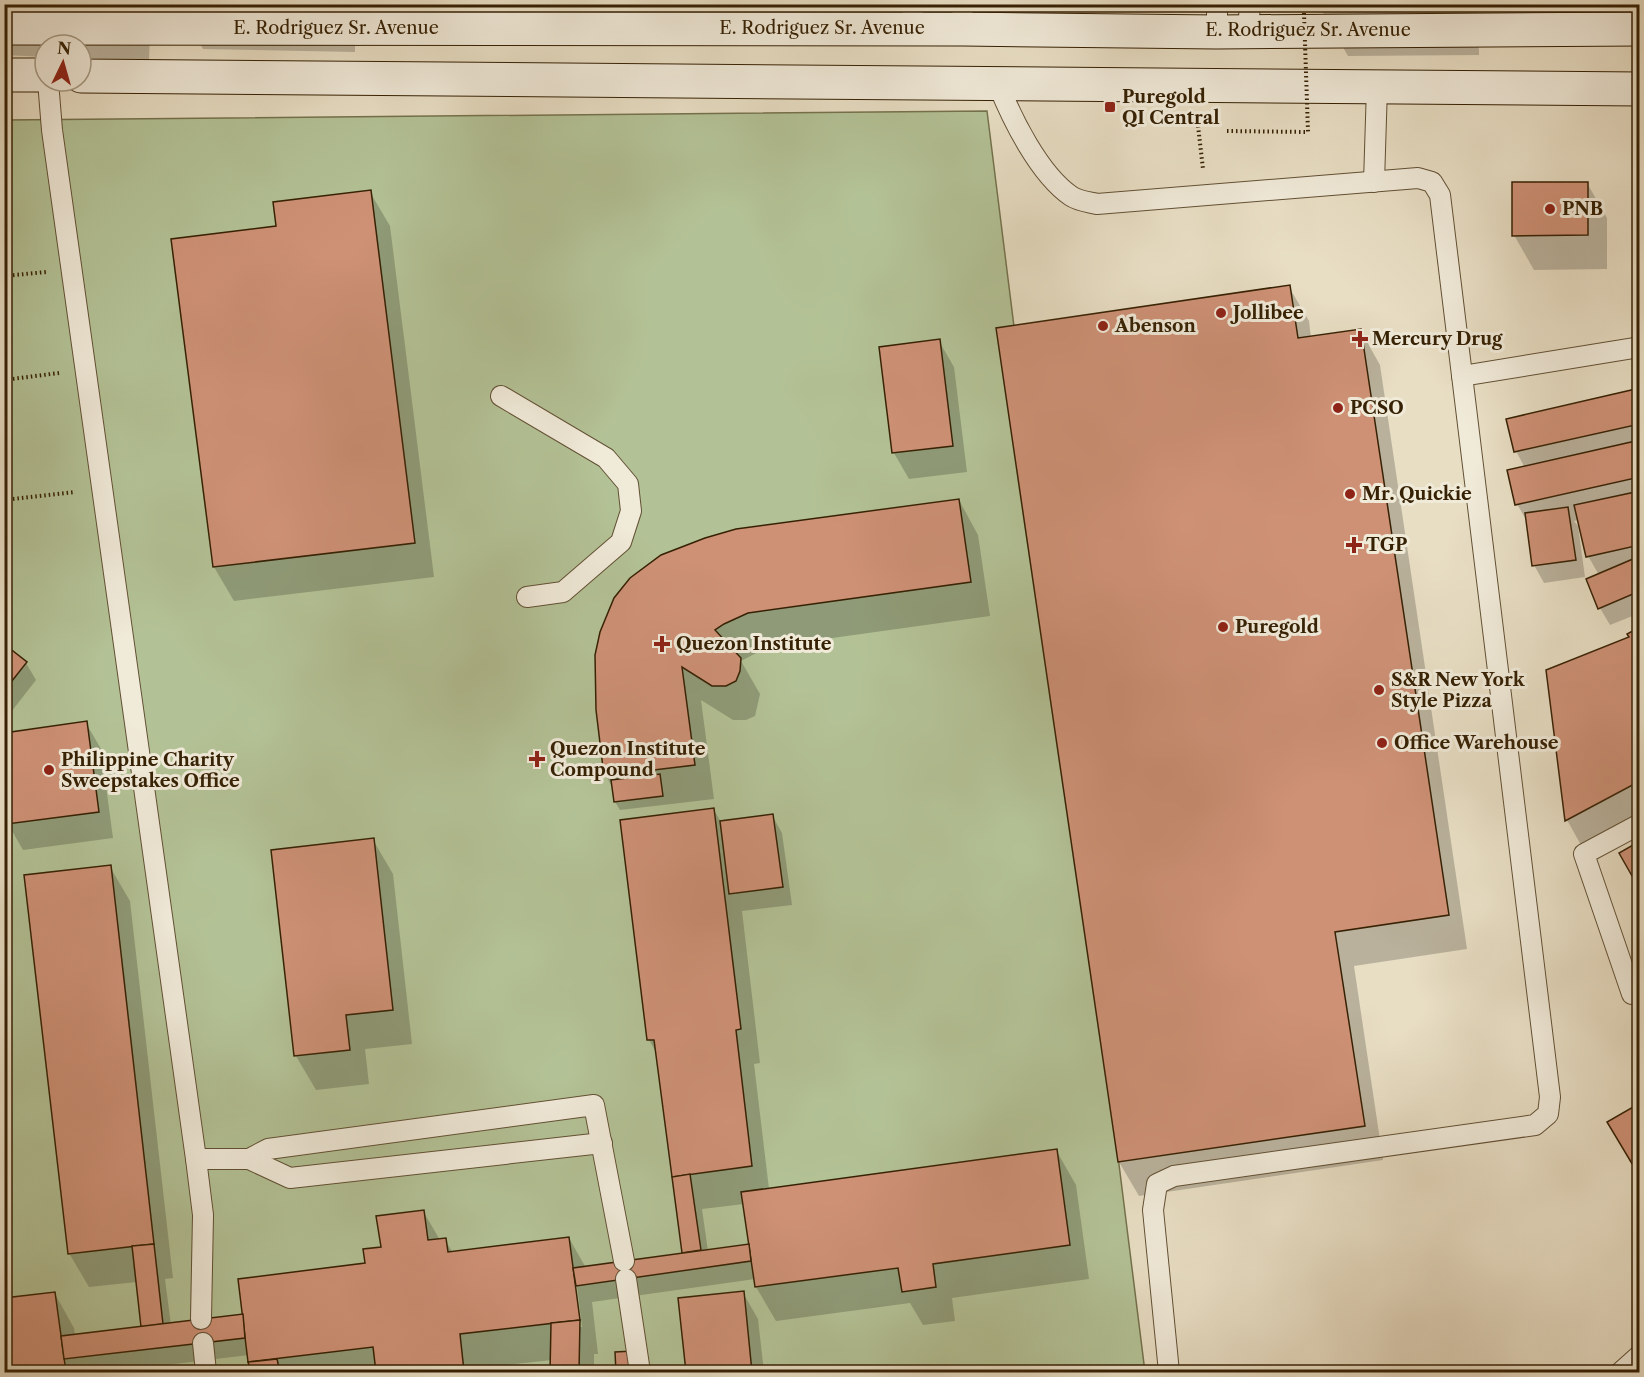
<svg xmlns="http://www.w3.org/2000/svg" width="1644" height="1377" font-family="'Libre Caslon Text',serif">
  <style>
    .green { fill: #b3c296; stroke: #74724d; stroke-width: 1.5 }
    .shadow { fill: #0003; fill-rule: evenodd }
    .building { fill: #ce9176; stroke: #362104; stroke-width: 1.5 }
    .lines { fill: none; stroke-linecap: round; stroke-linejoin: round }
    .lane-casing { stroke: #625034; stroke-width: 22 }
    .street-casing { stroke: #625034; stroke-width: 35 }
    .secondary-casing { stroke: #362104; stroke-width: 35 }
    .path { stroke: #362104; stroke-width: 4; stroke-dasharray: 1.5 3; stroke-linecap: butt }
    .lane { stroke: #f0ead9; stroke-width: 20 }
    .street { stroke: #f0ead9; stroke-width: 33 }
    .secondary { stroke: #f0ead9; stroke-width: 33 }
    .path-bridge { stroke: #362104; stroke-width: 4; stroke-dasharray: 1.5 3; stroke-linecap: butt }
    .poi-dot { fill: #8f2418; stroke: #f0ead9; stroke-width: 2 }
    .labels { text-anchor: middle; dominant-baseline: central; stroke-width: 6; stroke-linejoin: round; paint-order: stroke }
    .street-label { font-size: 18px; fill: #362104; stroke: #f0ead9 }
    .poi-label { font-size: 18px; font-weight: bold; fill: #362104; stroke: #f0ead9; text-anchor: start }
  </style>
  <rect width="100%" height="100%" fill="#e8dec4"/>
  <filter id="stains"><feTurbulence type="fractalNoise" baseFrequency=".00333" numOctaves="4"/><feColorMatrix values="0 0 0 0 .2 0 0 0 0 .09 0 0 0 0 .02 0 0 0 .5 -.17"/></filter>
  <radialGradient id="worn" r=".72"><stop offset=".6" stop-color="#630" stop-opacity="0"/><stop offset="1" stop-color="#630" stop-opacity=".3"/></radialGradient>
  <!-- green -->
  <path class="green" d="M987 111 1145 1372H5V120Z"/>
  <!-- shadow -->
  <g class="shadow">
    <path d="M4 4H151L149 61 81 58V45H45V57L4 55Z"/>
    <path d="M184 4H355V52L203 49 183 15Z"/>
    <path d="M394 4H531V18L400 16Z"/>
    <path d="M533 4H681V19L541 18Z"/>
    <path d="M1318 4H1478L1479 55 1348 56Z"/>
    <path d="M1512 4H1548V7H1513Z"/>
    <path d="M1587 183 1607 218V269L1534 270 1514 235Z"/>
    <path d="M370 192 390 226 434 577 234 601 214 567 278 227Z"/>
    <path d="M1289 287 1309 321 1311 338 1361 331 1380 365 1467 949 1354 966 1383 1160 1139 1196 1119 1162 998 329Z"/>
    <path d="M939 341 954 367 967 472 909 479 894 453 881 348Z"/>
    <path d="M1640 390V613L1610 625 1600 608 1599 575 1588 556 1579 520 1574 521 1578 526 1585 577 1544 583 1534 565 1528 523 1517 504 1525 468 1516 451Z"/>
    <path d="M959 500 978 535 990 616 768 647 741 661 760 694 755 716 746 720H733L701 700 714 799 620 810 615 802 614 790 606 776 597 655Z"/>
    <path d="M1640 629V825L1586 854 1567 820 1547 671 1631 637Z"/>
    <path d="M4 646 26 663 36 680 4 721Z"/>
    <path d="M86 723 101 749 113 838 23 850 8 824 4 796V734Z"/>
    <path d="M714 810 721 822 772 815 782 833 792 905 742 911 760 1063 754 1064 769 1189 1056 1150 1076 1185 1089 1279 952 1298 955 1321 923 1325 910 1303 776 1321 756 1287 755 1279 592 1302 598 1354H594V1372H551L552 1360 478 1368 479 1372H252L249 1355 108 1372H4V1300L55 1294 74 1328 75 1336 142 1328 137 1282 89 1287 69 1253 110 867 130 901 173 1278 165 1279 171 1325 244 1315 366 1264 423 1211 440 1240H445L453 1253 569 1238 586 1268 684 1254 657 1054 649 1040ZM744 1204 750 1245 708 1251 702 1209ZM575 1270 582 1327H579L572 1271Z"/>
    <path d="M373 840 393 874 412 1044 365 1049 369 1084 316 1090 296 1056 273 851Z"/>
    <path d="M743 1293 758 1319 764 1372H687L680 1299Z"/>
  </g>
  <!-- building -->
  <g class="building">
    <path d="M4 4H122V13L4 9Z"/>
    <path d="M182 4H336V18L182 16Z"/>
    <path d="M1512 182H1588V235L1512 236Z"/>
    <path d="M371 190 415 543 213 567 171 239 276 226 273 202Z"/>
    <path d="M1290 285 1298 338 1361 329 1449 915 1335 932 1365 1126 1118 1162 996 328Z"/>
    <path d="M940 339 953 446 892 453 879 347Z"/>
    <path d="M1640 388V424L1514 452 1506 419Z"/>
    <path d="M1640 440V477L1515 505 1507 470Z"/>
    <path d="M1640 491V545L1586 557 1574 505Z"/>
    <path d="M959 499 971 582 748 613 724 624 715 630 741 658 740 671 736 681 726 686H712L682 667 695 765 604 776 596 710 595 655 600 632 614 598 630 578 661 555 705 538 736 529Z"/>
    <path d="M1568 507 1576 560 1532 566 1525 513Z"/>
    <path d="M1640 556V591L1598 609 1586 579Z"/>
    <path d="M1640 627V781L1565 821 1546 670 1629 637 1627 634Z"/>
    <path d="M4 644 27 662 4 691Z"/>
    <path d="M87 721 99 812 7 824 4 733Z"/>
    <path d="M660 774 663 796 614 802 611 780Z"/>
    <path d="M714 808 741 1029 736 1030 752 1166 672 1177 654 1040H647L620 820Z"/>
    <path d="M773 814 783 887 729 894 720 821Z"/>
    <path d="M374 838 393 1010 346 1015 350 1050 294 1056 271 850Z"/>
    <path d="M1640 841V890L1619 853Z"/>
    <path d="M111 865 154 1244 68 1254 24 875Z"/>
    <path d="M1640 1103V1177L1607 1122Z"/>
    <path d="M1057 1149 1070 1245 933 1264 936 1287 902 1292 898 1268 755 1287 741 1192Z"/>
    <path d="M690 1174 701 1250 682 1253 672 1177Z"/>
    <path d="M424 1210 428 1240 446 1238 448 1252 569 1237 580 1320 460 1334 464 1371 455 1372H376L373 1347 248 1362 238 1279 365 1263 363 1249 381 1247 376 1216Z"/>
    <path d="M154 1244 163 1324 141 1327 132 1246Z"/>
    <path d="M749 1244 751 1261 576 1286 573 1268Z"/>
    <path d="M744 1291 752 1372H686L678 1298Z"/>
    <path d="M55 1292 66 1372H4V1298Z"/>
    <path d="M243 1314 245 1338 64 1359 61 1336Z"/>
    <path d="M580 1320 579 1372H550L551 1323Z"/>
    <path d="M633 1351 635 1372H616L615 1352Z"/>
    <path d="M277 1359 280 1372H251L248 1362Z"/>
  </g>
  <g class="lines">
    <defs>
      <g id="lane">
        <path d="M962 4 963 29"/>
        <path d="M1217 4V32"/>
        <path d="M912 29 913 4"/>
        <path d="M1248 32 1250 4"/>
        <path d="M48 81 52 130 196 1159"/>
        <path d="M998 84C1012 119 1039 174 1071 196 1078 201 1089 202 1097 204L1418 178 1432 182 1440 195 1550 1097 1548 1114 1535 1125 1174 1176 1157 1184 1153 1210 1169 1372"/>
        <path d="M1374 182 1377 87"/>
        <path d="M1462 376 1640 347"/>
        <path d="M501 396 606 458 628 484 631 511 621 542 563 592 527 597"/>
        <path d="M1632 994 1584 854 1640 824"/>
        <path d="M249 1159 268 1149 594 1105 624 1261"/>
        <path d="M626 1279 640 1372"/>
        <path d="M201 1319 203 1215 196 1159H249L290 1178 602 1143"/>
        <path d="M203 1343 206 1372"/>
        <path d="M1621 1372 1640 1355"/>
      </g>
      <path id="street" d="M358 28 359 4"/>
      <g id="secondary">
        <path d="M4 28 963 29 1217 32 1640 29"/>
        <path d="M4 75H45"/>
        <path d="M81 76 1640 89"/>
      </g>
    </defs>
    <!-- lane casing -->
    <use href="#lane" class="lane-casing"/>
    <!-- street casing -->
    <use href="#street" class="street-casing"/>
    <!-- secondary casing -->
    <use href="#secondary" class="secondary-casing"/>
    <!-- path -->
    <g class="path">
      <path d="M1197 117 1203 169"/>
      <path d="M1227 131 1308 132"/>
      <path d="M4 276 46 272"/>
      <path d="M4 380 59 373"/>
      <path d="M4 500 75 492"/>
    </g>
    <!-- lane -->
    <use href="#lane" class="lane"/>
    <!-- street -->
    <use href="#street" class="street"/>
    <!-- secondary -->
    <use href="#secondary" class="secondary"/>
    <!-- path-bridge -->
    <path class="path-bridge" d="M1304 13 1308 132"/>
  </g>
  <!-- markers -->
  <g class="poi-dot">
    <rect x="1104" y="101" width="12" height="12" rx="3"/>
    <circle cx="1550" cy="209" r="6"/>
    <circle cx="1221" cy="313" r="6"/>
    <circle cx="1103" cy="326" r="6"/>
    <path d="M1357 330h6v6h6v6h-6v6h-6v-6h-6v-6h6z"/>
    <circle cx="1338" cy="408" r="6"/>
    <circle cx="1350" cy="494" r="6"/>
    <path d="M1351 536h6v6h6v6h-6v6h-6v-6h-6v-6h6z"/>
    <circle cx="1223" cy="627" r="6"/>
    <path d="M659 635h6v6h6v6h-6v6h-6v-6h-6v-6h6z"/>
    <circle cx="1379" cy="690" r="6"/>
    <circle cx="1382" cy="743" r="6"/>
    <path d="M534 750h6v6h6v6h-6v6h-6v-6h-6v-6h6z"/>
    <circle cx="49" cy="770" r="6"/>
  </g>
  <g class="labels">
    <!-- street labels -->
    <g class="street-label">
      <text x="336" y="28">E. Rodriguez Sr. Avenue</text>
      <text x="822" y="28">E. Rodriguez Sr. Avenue</text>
      <text x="1308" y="30">E. Rodriguez Sr. Avenue</text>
    </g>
    <!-- poi labels -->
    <g class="poi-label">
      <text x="1122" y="97">Puregold<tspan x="1122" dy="21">QI Central</tspan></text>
      <text x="1562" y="209">PNB</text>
      <text x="1233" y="313">Jollibee</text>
      <text x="1115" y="326">Abenson</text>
      <text x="1372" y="339">Mercury Drug</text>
      <text x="1350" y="408">PCSO</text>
      <text x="1362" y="494">Mr. Quickie</text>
      <text x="1366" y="545">TGP</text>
      <text x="1235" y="627">Puregold</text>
      <text x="676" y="644">Quezon Institute</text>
      <text x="1391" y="680">S&amp;R New York<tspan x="1391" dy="21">Style Pizza</tspan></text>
      <text x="1394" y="743">Office Warehouse</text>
      <text x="550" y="749">Quezon Institute<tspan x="550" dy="21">Compound</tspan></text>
      <text x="61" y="760">Philippine Charity<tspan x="61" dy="21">Sweepstakes Office</tspan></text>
    </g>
  </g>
  <!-- margin -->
  <rect width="1644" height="1377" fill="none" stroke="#e8dec4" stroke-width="24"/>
  <rect x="6" y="6" width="1632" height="1365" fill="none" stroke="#362104" stroke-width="3"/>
  <rect x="12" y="12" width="1620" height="1353" fill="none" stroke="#362104" stroke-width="1.5"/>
  <!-- north arrow -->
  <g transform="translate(63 63) rotate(5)"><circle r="28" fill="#f0ead9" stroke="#a69a84" stroke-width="1.5"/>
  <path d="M0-4.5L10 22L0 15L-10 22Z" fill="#8f2418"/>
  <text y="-9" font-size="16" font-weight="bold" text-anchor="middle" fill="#362104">N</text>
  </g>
  <rect width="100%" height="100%" filter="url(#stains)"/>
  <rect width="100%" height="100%" fill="url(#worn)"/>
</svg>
